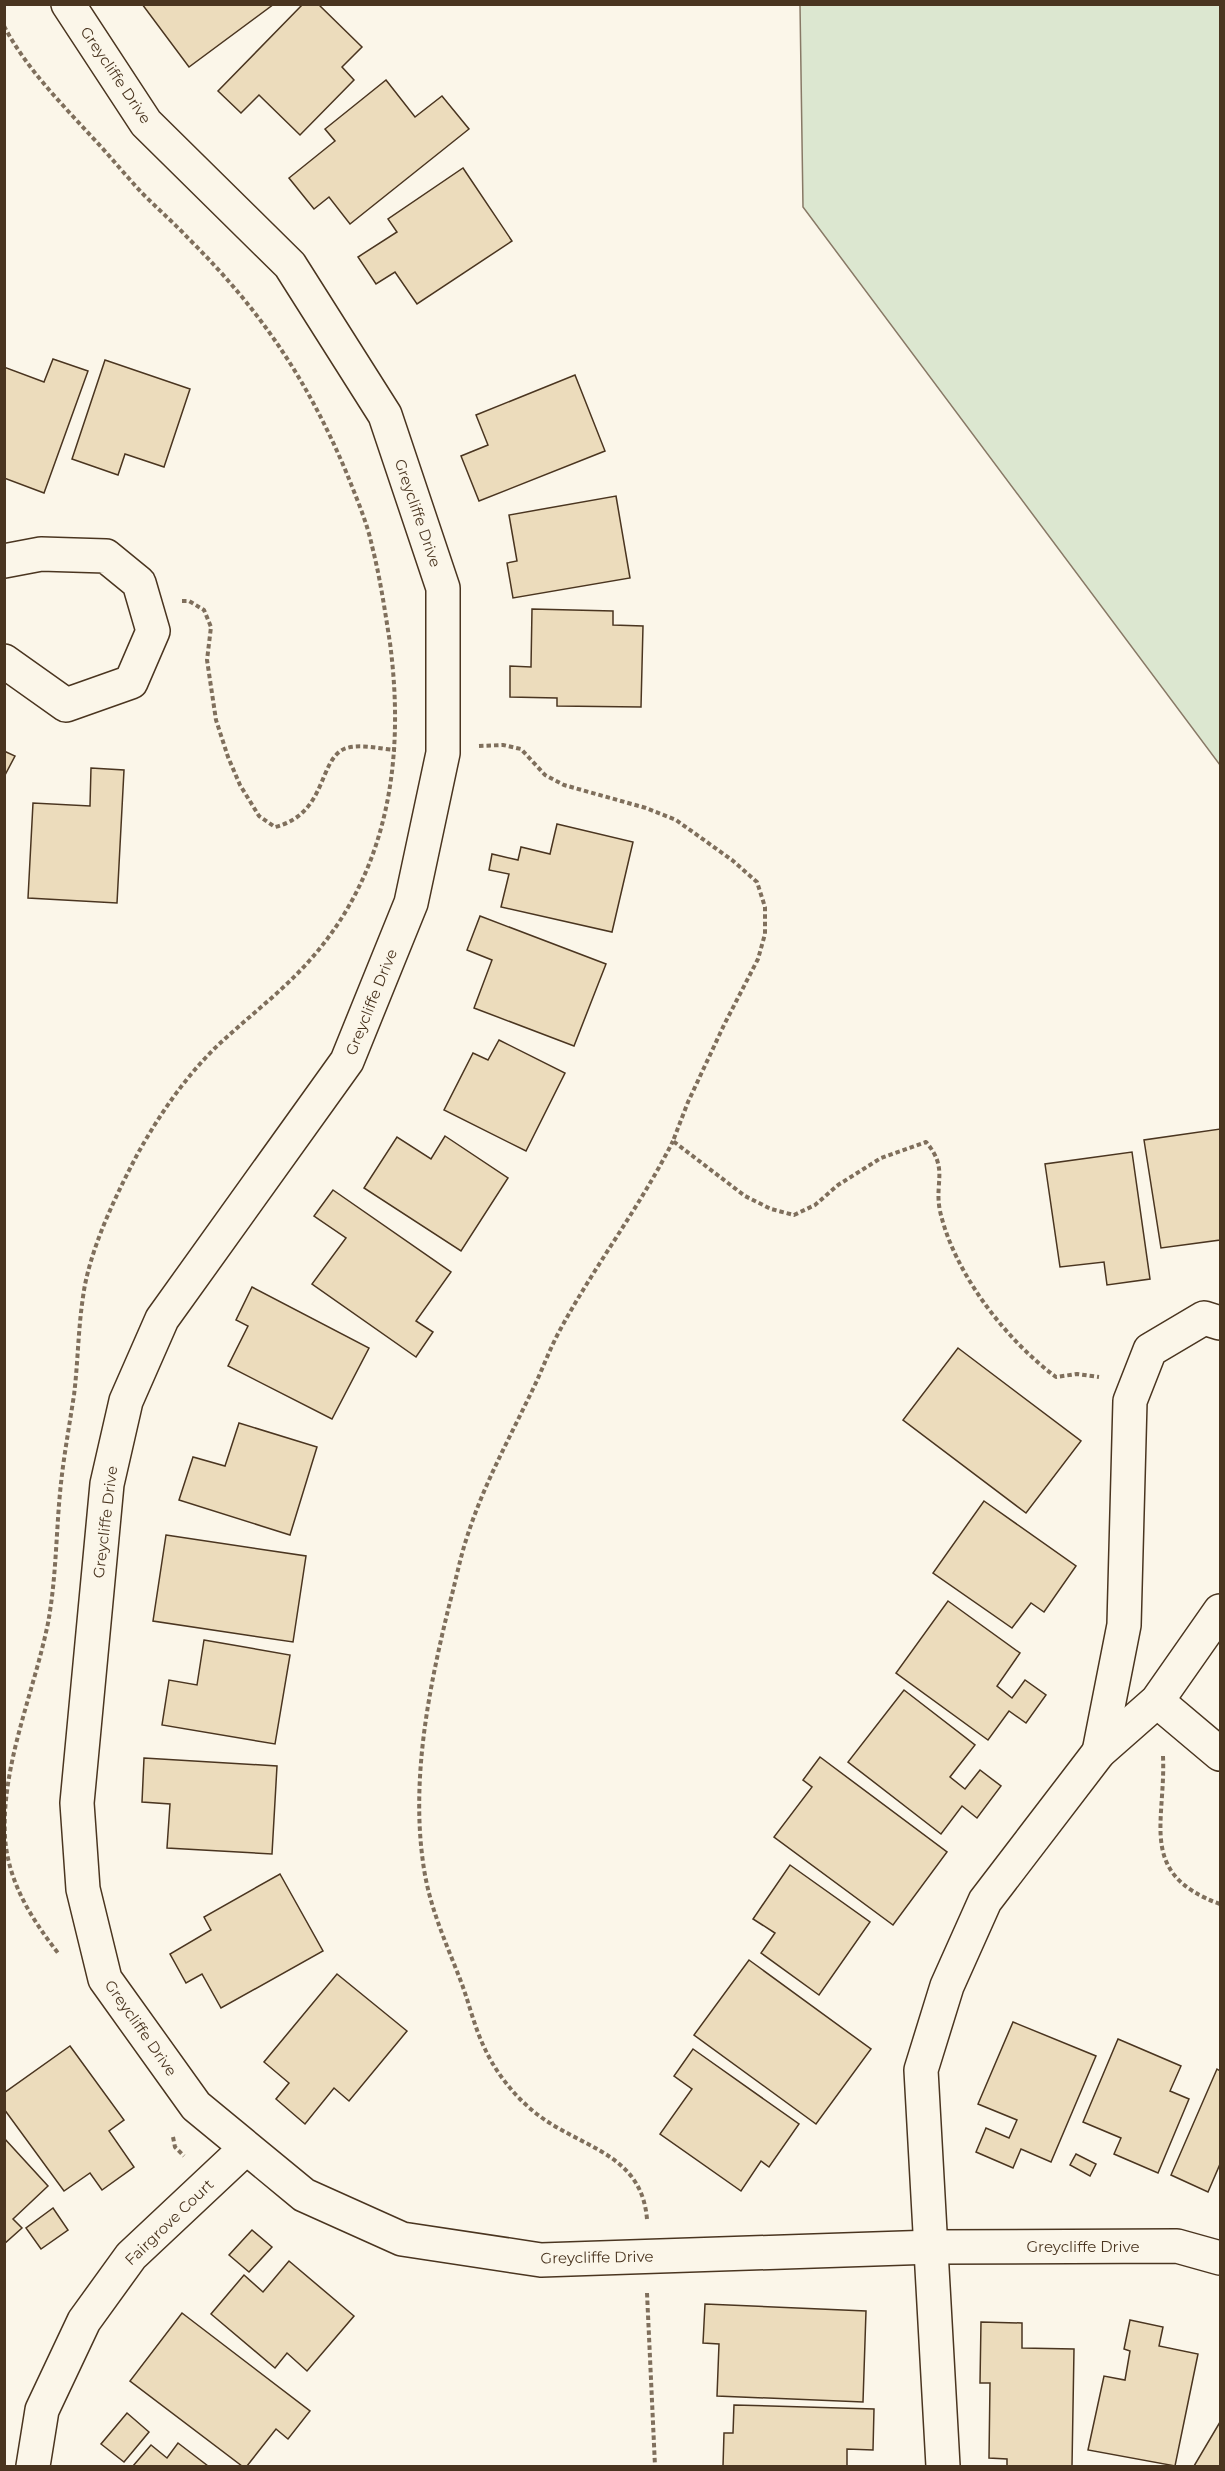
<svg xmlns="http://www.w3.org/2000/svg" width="1225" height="2471" font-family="Montserrat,sans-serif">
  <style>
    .green { fill: #dce7d0; stroke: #887966; stroke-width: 1.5 }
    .building { fill: #ecdcbc; stroke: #4a3520; stroke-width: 1.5 }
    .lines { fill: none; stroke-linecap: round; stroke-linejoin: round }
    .minor-casing { stroke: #4a3520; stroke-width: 36 }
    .path { stroke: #7f6f5c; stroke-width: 4; stroke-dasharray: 4.5 3; stroke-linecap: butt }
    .minor { stroke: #fbf6e9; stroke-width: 33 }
    .labels { text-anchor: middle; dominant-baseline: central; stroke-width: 4.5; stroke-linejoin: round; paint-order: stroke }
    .street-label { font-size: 15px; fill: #4a3520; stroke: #fbf6e9 }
  </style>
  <rect width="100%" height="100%" fill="#fbf6e9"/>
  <!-- green -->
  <path class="green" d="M800 5H1220V765L803 207Z"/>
  <!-- building -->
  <g class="building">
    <path d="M142 4H274L189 67Z"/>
    <path d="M303 4H318L362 47 342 67 354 80 300 135 259 95 241 113 218 91Z"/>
    <path d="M386 80 415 117 442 96 469 129 350 224 329 197 314 209 289 178 335 141 325 129Z"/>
    <path d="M463 168 512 241 417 304 395 272 376 284 358 257 397 232 388 219Z"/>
    <path d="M53 359 88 371 44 493 4 478V367L44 382Z"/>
    <path d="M105 360 190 389 164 467 125 454 118 475 72 459Z"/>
    <path d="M575 375 605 451 479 501 461 456 488 445 476 415Z"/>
    <path d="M616 496 630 578 513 598 507 563 517 561 509 515Z"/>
    <path d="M532 609 613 611V625L643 626 641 707 557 706V698L510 697V666L531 667Z"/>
    <path d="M4 751 15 756 4 777Z"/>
    <path d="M91 768 124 770 117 903 28 898 33 803 90 806Z"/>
    <path d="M557 824 633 842 612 932 501 907 509 874 489 870 492 854 518 860 521 847 550 854Z"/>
    <path d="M480 916 606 964 574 1046 474 1008 492 960 467 950Z"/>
    <path d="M499 1040 565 1073 526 1151 444 1110 473 1053 488 1060Z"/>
    <path d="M1220 1129V1240L1161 1248 1144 1140Z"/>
    <path d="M445 1136 508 1178 461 1251 364 1188 397 1137 431 1159Z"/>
    <path d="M1132 1152 1150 1279 1107 1285 1104 1262 1060 1267 1045 1164Z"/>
    <path d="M333 1190 451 1272 416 1321 433 1332 416 1357 312 1284 346 1238 314 1216Z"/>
    <path d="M252 1287 369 1348 332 1419 228 1366 248 1326 236 1320Z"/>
    <path d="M958 1348 1081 1441 1026 1513 903 1420Z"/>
    <path d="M239 1423 317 1447 290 1535 179 1500 193 1457 225 1466Z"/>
    <path d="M984 1501 1076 1566 1044 1612 1031 1603 1012 1628 933 1573Z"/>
    <path d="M166 1535 306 1556 293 1642 153 1621Z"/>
    <path d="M948 1601 1020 1653 997 1686 1012 1698 1025 1680 1046 1695 1026 1723 1009 1711 988 1740 896 1673Z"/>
    <path d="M204 1640 290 1655 275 1744 162 1725 169 1680 197 1685Z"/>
    <path d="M904 1690 975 1745 950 1777 965 1789 980 1770 1001 1786 977 1818 962 1806 941 1834 848 1762Z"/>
    <path d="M820 1757 947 1852 893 1925 774 1837 812 1787 803 1780Z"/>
    <path d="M144 1758 277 1766 272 1854 167 1848 170 1804 142 1802Z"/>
    <path d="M790 1865 870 1922 819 1995 761 1953 775 1933 753 1919Z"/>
    <path d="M280 1874 323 1951 221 2008 202 1974 186 1983 170 1954 211 1930 204 1917Z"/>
    <path d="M749 1960 871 2049 816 2124 694 2035Z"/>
    <path d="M337 1974 407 2031 349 2101 334 2088 305 2124 276 2099 289 2083 264 2062Z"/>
    <path d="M1013 2022 1096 2056 1051 2162 1021 2149 1013 2168 976 2152 986 2128 1009 2138 1017 2120 978 2104Z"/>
    <path d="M1118 2039 1181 2066 1170 2091 1189 2099 1158 2173 1114 2154 1121 2138 1083 2122Z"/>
    <path d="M70 2046 124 2120 109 2131 134 2167 102 2190 90 2173 64 2191 4 2109V2093Z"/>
    <path d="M693 2049 799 2124 769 2167 761 2161 741 2191 660 2134 692 2089 674 2076Z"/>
    <path d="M1217 2069 1220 2071V2164L1208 2192 1171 2175Z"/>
    <path d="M4 2138 48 2186 13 2219 22 2228 4 2244Z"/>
    <path d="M1076 2154 1096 2164 1090 2176 1070 2165Z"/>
    <path d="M53 2208 68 2230 41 2249 26 2228Z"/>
    <path d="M252 2230 272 2247 249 2272 229 2255Z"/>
    <path d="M289 2261 354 2316 307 2371 287 2353 275 2368 211 2314 244 2275 263 2292Z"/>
    <path d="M705 2304 866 2311 863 2402 717 2396 719 2344 703 2343Z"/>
    <path d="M182 2313 310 2411 288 2439 276 2429 247 2466H242L130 2381Z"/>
    <path d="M1130 2320 1163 2327 1159 2346 1198 2354 1175 2466 1088 2450 1104 2376 1125 2380 1130 2351 1124 2349Z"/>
    <path d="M981 2322 1022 2323V2348L1074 2349 1072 2466H1007V2459L989 2458 990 2383H980Z"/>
    <path d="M734 2405 874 2409 873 2450 847 2449V2466H723L724 2433H733Z"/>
    <path d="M127 2413 149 2432 124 2462 101 2444Z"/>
    <path d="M1220 2422V2466H1194Z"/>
    <path d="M178 2443 208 2466H133L151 2445 167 2458Z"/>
  </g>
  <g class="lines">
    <defs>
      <g id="minor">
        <path d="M68 4 146 123 290 265 385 415 443 588V753L411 903 347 1061 162 1319 126 1401 107 1484 77 1803 83 1889 105 1979 196 2106 304 2195 402 2239 541 2260 933 2247 1177 2246 1220 2258"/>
        <path d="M4 561 41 554 106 556 139 583 153 631 131 682 66 705 4 661"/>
        <path d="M1157 1701 1220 1754"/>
        <path d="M1099 1752 1124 1625 1130 1401 1150 1350 1204 1318 1220 1323"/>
        <path d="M33 2466 42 2410 84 2321 131 2256 246 2148"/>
        <path d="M943 2466 921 2070 947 1986 985 1901 1099 1752 1157 1701 1220 1611"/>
      </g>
    </defs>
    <!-- minor casing -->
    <use href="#minor" class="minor-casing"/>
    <!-- path -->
    <g class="path">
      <path d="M4 26C26 68 60 102 92 137 110 156 126 176 143 194 159 210 175 224 190 240 262 312 308 381 347 474 356 497 367 522 372 546 380 577 385 611 390 643 405 758 389 871 310 960 281 993 245 1019 214 1049 183 1080 158 1117 137 1155 115 1197 89 1251 83 1297 78 1330 78 1363 74 1395 69 1428 63 1460 60 1493 56 1536 56 1580 48 1623 34 1692 1 1766 5 1837 8 1882 31 1918 58 1953"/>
      <path d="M182 601H189L204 610 211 627 207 660 216 720 228 757 240 785 259 816 275 827C327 814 318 761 344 749 359 743 380 749 396 750"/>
      <path d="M479 746 503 745 521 749 545 775 564 785 646 808 676 820 732 860 757 882 765 907V934L758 959 724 1025 688 1102 673 1141 745 1196 771 1209 794 1215 815 1205 838 1185 881 1158 926 1142C949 1169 934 1182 940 1211 954 1273 1006 1340 1056 1377L1077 1374 1099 1377"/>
      <path d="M1163 1756C1166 1823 1137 1874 1220 1904"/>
      <path d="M173 2137 175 2147 184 2156"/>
      <path d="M647 2219C642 2161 596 2151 553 2125 524 2108 499 2079 485 2049 474 2027 469 2002 460 1979 446 1943 430 1908 424 1869 410 1781 429 1687 450 1602 456 1580 460 1558 467 1537 483 1486 509 1439 532 1391 542 1371 549 1350 560 1330 595 1265 640 1207 673 1141"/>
      <path d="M647 2293 655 2466"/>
    </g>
    <!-- minor -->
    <use href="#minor" class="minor"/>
  </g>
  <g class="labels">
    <!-- street labels -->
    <g class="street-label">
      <text transform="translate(116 75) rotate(56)">Greycliffe Drive</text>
      <text transform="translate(418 513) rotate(71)">Greycliffe Drive</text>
      <text transform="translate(371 1002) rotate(-68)">Greycliffe Drive</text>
      <text transform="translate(105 1522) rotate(-83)">Greycliffe Drive</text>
      <text transform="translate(141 2028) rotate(55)">Greycliffe Drive</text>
      <text transform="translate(169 2222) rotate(-44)">Fairgrove Court</text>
      <text x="1083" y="2246">Greycliffe Drive</text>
      <text transform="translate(597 2257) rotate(-1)">Greycliffe Drive</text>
    </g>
  </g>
  <!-- border -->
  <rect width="1225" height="2471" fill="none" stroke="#4a3520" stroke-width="12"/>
</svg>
